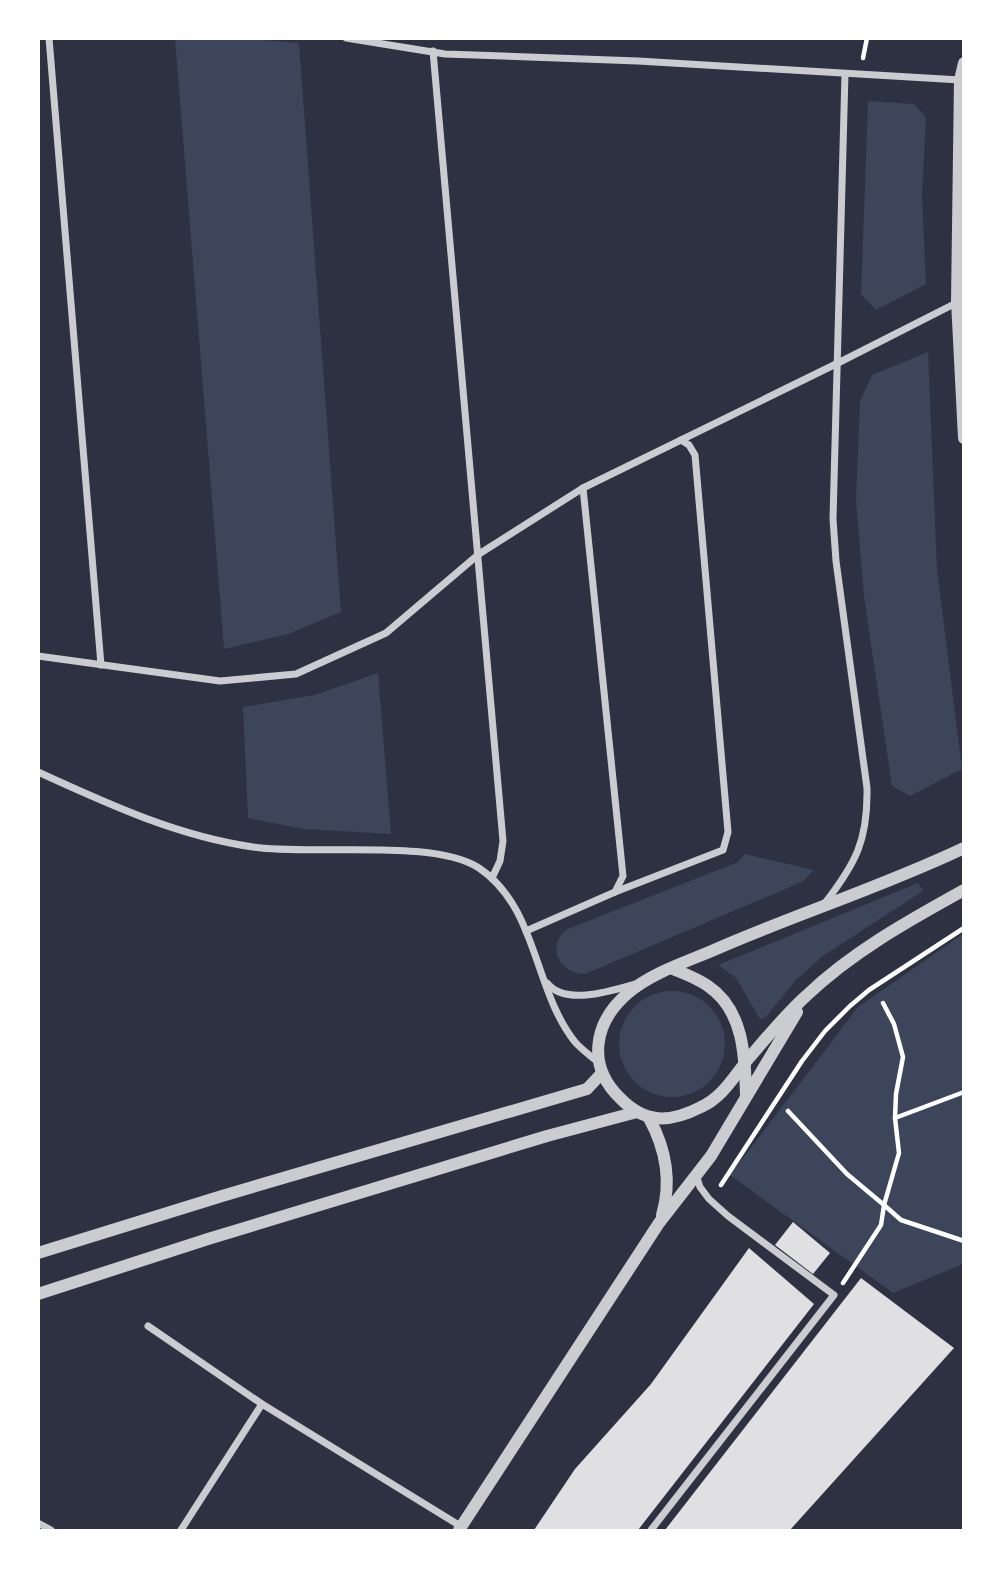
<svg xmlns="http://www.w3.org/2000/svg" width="1002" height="1569" font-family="Rubik,sans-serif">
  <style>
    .green { fill: #3c4559 }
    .building { fill: #e0e0e3 }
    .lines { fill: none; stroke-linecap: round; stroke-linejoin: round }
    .path { stroke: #fff; stroke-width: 4.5 }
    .minor { stroke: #caccd0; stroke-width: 7 }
    .tertiary { stroke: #caccd0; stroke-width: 12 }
  </style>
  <rect width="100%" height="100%" fill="#2d3142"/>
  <!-- green -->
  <g class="green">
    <path d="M237 38 299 43 341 612 288 634 224 649 175 39Z"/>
    <path d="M868 101 914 104 926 117 922 197 926 284 876 310 861 294Z"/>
    <path d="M928 352 937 569 962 769 910 796 892 786 864 597 856 500 860 401 872 375Z"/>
    <path d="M378 673 391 834 303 829 248 818 243 707 314 695Z"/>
    <path d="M745 854 814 870 802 882 585 974C559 974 545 944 568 929L738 862Z"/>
    <path d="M918 883 923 891 823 956 796 980 765 1018 760 1019 736 978 718 965Z"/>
    <path d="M963 934V1264L893 1293 730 1175 858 1007Z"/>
    <circle cx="672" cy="1044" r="53"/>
  </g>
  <!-- building -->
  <g class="building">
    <path d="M793 1222 830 1253 813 1274 775 1245Z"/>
    <path d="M749 1248 814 1304 638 1530H534L575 1469 651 1384Z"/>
    <path d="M861 1278 954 1348 790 1530H665Z"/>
  </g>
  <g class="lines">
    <!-- path -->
    <g class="path">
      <path d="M863 58 867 38"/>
      <path d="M788 1111 847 1174 884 1205 899 1153 895 1118 896 1094 903 1057 894 1024 883 1003"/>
      <path d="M895 1118 964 1092"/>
      <path d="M721 1185 802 1061 825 1031 850 1006 869 990 964 928"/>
      <path d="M843 1283 881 1225 884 1205 901 1220 964 1241"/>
    </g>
    <!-- minor -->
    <g class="minor">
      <path d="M49 38 101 665"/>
      <path d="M346 38 445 54 638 61 960 80"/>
      <path d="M433 51 503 841 500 861 492 878"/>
      <path d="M583 488 623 876 615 892"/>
      <path d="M38 656 220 681 296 674 386 633 479 554 583 488 838 363 964 299"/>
      <path d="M38 772C108 804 177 836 253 847 310 856 434 838 479 868 538 908 533 989 575 1042 582 1050 591 1056 599 1063"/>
      <path d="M825 903C856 863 868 840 867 788L836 561 833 519 845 74"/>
      <path d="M526 931 615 892 723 850 728 832 695 455 689 445 681 440"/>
      <path d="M547 983C565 1006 611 991 635 984"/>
      <path d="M148 1326 262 1404 462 1527"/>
      <path d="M38 1523 51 1530"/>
      <path d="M181 1530 262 1404"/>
      <path d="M651 1530 834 1295 728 1216 709 1199 700 1187 696 1175"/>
    </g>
    <!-- tertiary -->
    <g class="tertiary">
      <path d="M964 63 960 80 957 301 964 438"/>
      <path d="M964 848C882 887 796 914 714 950 686 962 651 973 628 993 594 1022 586 1065 620 1098 645 1124 670 1123 701 1107 723 1097 734 1076 749 1058 767 1037 785 1015 806 996 852 952 908 921 964 890"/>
      <path d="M673 969C685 974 697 978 708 986 744 1010 745 1057 746 1096"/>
      <path d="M649 1118C666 1149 672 1181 662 1215"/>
      <path d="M38 1253 222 1196 587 1089 602 1073"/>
      <path d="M38 1294 208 1239 547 1136 637 1112"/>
      <path d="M459 1530 659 1223 711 1156 797 1012"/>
    </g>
  </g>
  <!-- border -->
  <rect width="1002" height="1569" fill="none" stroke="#ffffff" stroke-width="80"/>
</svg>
